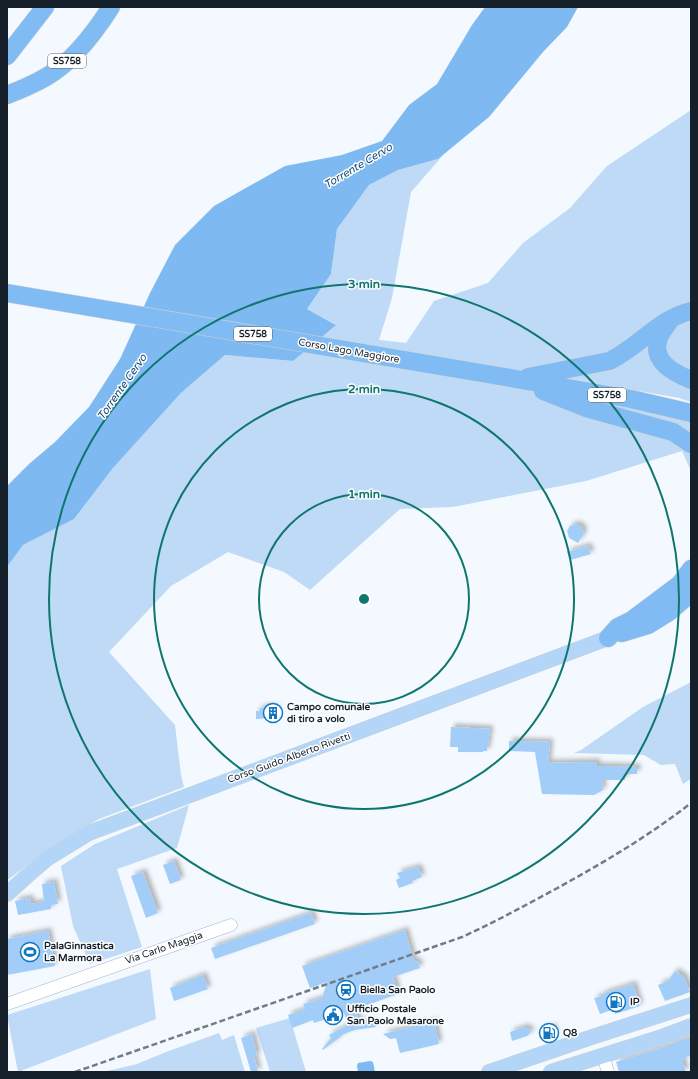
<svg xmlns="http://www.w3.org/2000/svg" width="698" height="1079" font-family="'Varela Round',sans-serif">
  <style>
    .green { fill: #bedaf6 }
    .water { fill: #7eb9f1 }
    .building { fill: #a2cdf8; filter: url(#shadow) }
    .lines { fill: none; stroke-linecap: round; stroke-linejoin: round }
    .minor-casing { stroke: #9db8d3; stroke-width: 13 }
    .major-casing { stroke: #d0d2d4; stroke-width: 16 }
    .highway-casing { stroke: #d0d2d4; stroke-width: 19 }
    .minor { stroke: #fff; stroke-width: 12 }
    .major { stroke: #b3d6f8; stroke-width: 15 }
    .highway { stroke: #80bbf3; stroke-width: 18 }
    .rail { stroke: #737c84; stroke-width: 2.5; stroke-dasharray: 6 3; stroke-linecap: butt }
    .ring { fill: none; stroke: #0f766e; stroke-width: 2 }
    .labels { text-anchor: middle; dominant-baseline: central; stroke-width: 3; stroke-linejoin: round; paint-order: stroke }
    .shield { fill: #fff; stroke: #5c636a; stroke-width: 1 }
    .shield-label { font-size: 9px; font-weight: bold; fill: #16202a }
    .street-label { font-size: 10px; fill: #16202a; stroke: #fff }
    .poi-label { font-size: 10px; font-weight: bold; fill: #16202a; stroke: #fff; text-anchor: start }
    .water-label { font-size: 11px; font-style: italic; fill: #124976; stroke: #fff }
    .centre { fill: #0f766e; stroke: #fff; stroke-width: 2 }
    .ring-label { font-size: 12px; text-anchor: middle; font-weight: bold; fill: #0f766e; stroke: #fff; stroke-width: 3; stroke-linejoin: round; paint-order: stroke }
  </style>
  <defs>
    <filter id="shadow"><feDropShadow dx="3.5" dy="-3.5" stdDeviation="2" flood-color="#0004"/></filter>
  </defs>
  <rect width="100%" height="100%" fill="#f3f9fe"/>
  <!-- green -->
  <g class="green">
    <path d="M691 110V402L679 398 531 372 564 388 691 413V471L682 451 586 481 453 507 400 509 310 590 284 572 228 552 171 586 109 652 175 725 181 775 184 787 99 819 50 848 9 879H7V567L23 545 74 519 113 468 181 393 225 355 293 361 335 324 307 309 331 274 337 229 369 185 398 170 438 159 444 154 411 192 392 298 379 340 406 343 434 301 488 283 523 243 570 208 607 166Z"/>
    <path d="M691 682V779L683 784 675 764 661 765 644 755 574 753 581 750 643 707Z"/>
    <path d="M189 805 177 848 117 869 142 947 90 964 73 926 61 866 95 844Z"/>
    <path d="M150 969 156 1019 18 1072 7 1015Z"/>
    <path d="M290 1018 306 1072H270L256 1028Z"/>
    <path d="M219 1033 222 1040 234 1035 245 1072H103L137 1064 166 1052Z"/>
  </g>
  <!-- water -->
  <g class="water">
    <path d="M485 7H578L567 27 543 52 489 117 438 159 398 170 369 185 337 229 331 274 307 309 336 325 293 361 225 355 181 393 113 468 74 519 23 545 7 567V486L29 464 55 442 89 407 120 359 150 293 175 245 214 206 285 166 342 155 382 141 409 105 437 84 472 25Z"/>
    <path d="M370 1061 373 1062 375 1072H358L357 1066 358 1063Z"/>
  </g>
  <!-- building -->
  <g class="building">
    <path d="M576 524 582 527 584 533 578 543 569 538 567 531 570 526Z"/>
    <path d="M588 546 591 554 570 560 567 552Z"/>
    <path d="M272 707V709H276L278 715 271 716V718L256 719V711H260V708Z"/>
    <path d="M451 727 490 729 487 751H483V752H458V747H450Z"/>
    <path d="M509 741 550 742 548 763 597 762V766L637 767V774H625V780H602L603 790 594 795 542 794 535 752 509 751Z"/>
    <path d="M174 861 181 880 170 884 163 865Z"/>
    <path d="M418 867 422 877 412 881 413 883 399 888 396 880 400 878 397 873Z"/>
    <path d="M143 872 158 913 146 918 131 876Z"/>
    <path d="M54 882 58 904 51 905V909L18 915 15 901 30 898 31 904 44 902 42 884Z"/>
    <path d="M311 913 315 924 215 959 211 948Z"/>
    <path d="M405 930 414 962 418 961 420 968 393 977 398 994 359 1008V1009L356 1011 359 1023 375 1022 376 1027 355 1030 344 1034 323 1050 322 1049 331 1038 329 1035 348 1025 344 1013 314 1023 313 1020 292 1028 288 1015 305 1009 303 1004 322 998 327 982 310 988 302 966Z"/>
    <path d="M48 931 55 966 7 975V939Z"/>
    <path d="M675 971 684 977 690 992 665 1001 658 985 668 981Z"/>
    <path d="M203 975 208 989 174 1001 170 988Z"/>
    <path d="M633 984 640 1006 615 1014 614 1009 600 1014 594 998 602 996V994Z"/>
    <path d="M434 1021 439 1044 400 1053 396 1038 390 1039 383 1034Z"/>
    <path d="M524 1027 532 1031 527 1036 512 1041 510 1032Z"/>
    <path d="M553 1027 555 1035 545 1038 543 1030Z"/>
    <path d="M252 1034 257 1055 254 1056 258 1072H251L241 1038Z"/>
    <path d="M688 1038 691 1047V1055L686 1057V1059L682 1060 686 1072H619L616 1062 670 1045V1044Z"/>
  </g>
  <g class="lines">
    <defs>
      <g id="minor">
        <path d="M7 1004 231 925"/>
        <path d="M603 1056 608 1072"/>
      </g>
      <g id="major">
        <path d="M7 894 28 875 48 858 89 833 608 638"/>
        <path d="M489 1072 592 1037 691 1005"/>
        <path d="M551 1072 659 1038 691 1026"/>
      </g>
      <g id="highway">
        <path d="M7 56 45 7"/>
        <path d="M7 95C20 90 34 84 46 77 73 62 95 32 111 7"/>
        <path d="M7 293 499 376 631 399 691 413"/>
        <path d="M669 322C666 327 661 332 659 338 650 361 674 373 691 380"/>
        <path d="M528 377 609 361C637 348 660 318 691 311"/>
        <path d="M543 391 586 408 673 432 691 444"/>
        <path d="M622 633 648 625 669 612 691 593"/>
        <path d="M608 638 618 627 632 620 680 584 691 569"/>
      </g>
    </defs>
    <!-- minor casing -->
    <use href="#minor" class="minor-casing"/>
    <!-- major casing -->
    <use href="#major" class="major-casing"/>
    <!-- highway casing -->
    <use href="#highway" class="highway-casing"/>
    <!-- minor -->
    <use href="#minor" class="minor"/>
    <!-- major -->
    <use href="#major" class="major"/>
    <!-- highway -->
    <use href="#highway" class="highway"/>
    <!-- rail -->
    <path class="rail" d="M75 1072 462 937C493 923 522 907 552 891 601 864 646 838 691 803"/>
  </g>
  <!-- distance rings -->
  <g class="ring">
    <circle cx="364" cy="599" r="105"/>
    <circle cx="364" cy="599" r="210"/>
    <circle cx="364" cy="599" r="315"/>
  </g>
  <!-- icons -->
  <defs>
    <symbol id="building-ring" viewBox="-11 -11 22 22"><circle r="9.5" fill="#fff" stroke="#1076c1" stroke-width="1.5"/><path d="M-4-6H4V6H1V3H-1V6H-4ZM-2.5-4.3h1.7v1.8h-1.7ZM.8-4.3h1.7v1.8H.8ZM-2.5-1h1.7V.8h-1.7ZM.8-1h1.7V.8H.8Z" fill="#1076c1"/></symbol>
    <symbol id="stadium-ring" viewBox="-11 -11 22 22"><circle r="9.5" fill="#fff" stroke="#1076c1" stroke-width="1.5"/><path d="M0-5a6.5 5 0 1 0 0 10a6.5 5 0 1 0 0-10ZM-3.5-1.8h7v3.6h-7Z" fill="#1076c1"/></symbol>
    <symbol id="station-ring" viewBox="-11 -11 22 22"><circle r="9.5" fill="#fff" stroke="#1076c1" stroke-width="1.5"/><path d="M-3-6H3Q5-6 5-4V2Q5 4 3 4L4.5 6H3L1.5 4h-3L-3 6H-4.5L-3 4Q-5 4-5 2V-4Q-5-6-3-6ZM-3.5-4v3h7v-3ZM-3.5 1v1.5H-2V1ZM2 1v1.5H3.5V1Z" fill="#1076c1"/></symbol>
    <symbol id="fuel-ring" viewBox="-11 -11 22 22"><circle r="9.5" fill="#fff" stroke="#1076c1" stroke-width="1.5"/><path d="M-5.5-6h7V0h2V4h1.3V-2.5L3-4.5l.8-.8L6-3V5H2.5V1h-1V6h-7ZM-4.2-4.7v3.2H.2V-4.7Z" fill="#1076c1"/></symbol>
    <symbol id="civic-ring" viewBox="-11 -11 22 22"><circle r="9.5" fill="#fff" stroke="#1076c1" stroke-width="1.5"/><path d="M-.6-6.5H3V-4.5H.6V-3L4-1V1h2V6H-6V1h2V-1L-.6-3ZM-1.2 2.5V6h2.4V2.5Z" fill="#1076c1"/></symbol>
  </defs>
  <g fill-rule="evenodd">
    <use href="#building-ring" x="262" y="702" width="22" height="22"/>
    <use href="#stadium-ring" x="19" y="941" width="22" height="22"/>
    <use href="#station-ring" x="335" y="979" width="22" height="22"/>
    <use href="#fuel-ring" x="605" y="991" width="22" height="22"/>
    <use href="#civic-ring" x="322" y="1004" width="22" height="22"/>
    <use href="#fuel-ring" x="538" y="1022" width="22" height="22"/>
  </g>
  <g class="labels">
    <!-- shield labels -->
    <g class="shield">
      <rect x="48" y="54" width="38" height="14" rx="3"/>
      <rect x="234" y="327" width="38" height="14" rx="3"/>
      <rect x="588" y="388" width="38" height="14" rx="3"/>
    </g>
    <g class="shield-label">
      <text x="67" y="61">SS758</text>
      <text x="253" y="334">SS758</text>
      <text x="607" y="395">SS758</text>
    </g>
    <!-- street labels -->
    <g class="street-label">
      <text transform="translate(349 351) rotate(10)">Corso Lago Maggiore</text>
      <text transform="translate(289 758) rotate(-20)">Corso Guido Alberto Rivetti</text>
      <text transform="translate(164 948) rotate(-19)">Via Carlo Maggia</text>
    </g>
    <!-- poi labels -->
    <g class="poi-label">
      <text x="287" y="707">Campo comunale<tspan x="287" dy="12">di tiro a volo</tspan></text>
      <text x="44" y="946">PalaGinnastica<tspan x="44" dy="12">La Marmora</tspan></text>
      <text x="360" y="990">Biella San Paolo</text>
      <text x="630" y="1002">IP</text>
      <text x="347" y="1009">Ufficio Postale<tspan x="347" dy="12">San Paolo Masarone</tspan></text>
      <text x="563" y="1033">Q8</text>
    </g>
    <!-- water labels -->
    <g class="water-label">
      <text transform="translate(358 166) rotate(-31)">Torrente Cervo</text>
      <text transform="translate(122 387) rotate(-55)">Torrente Cervo</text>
    </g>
  </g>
  <circle cx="364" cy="599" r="6" class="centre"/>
  <g class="ring-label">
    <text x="364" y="288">3 min</text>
    <text x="364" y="393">2 min</text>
    <text x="364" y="498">1 min</text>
  </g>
  <!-- border -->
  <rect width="698" height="1079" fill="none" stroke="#16202a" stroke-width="16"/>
</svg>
